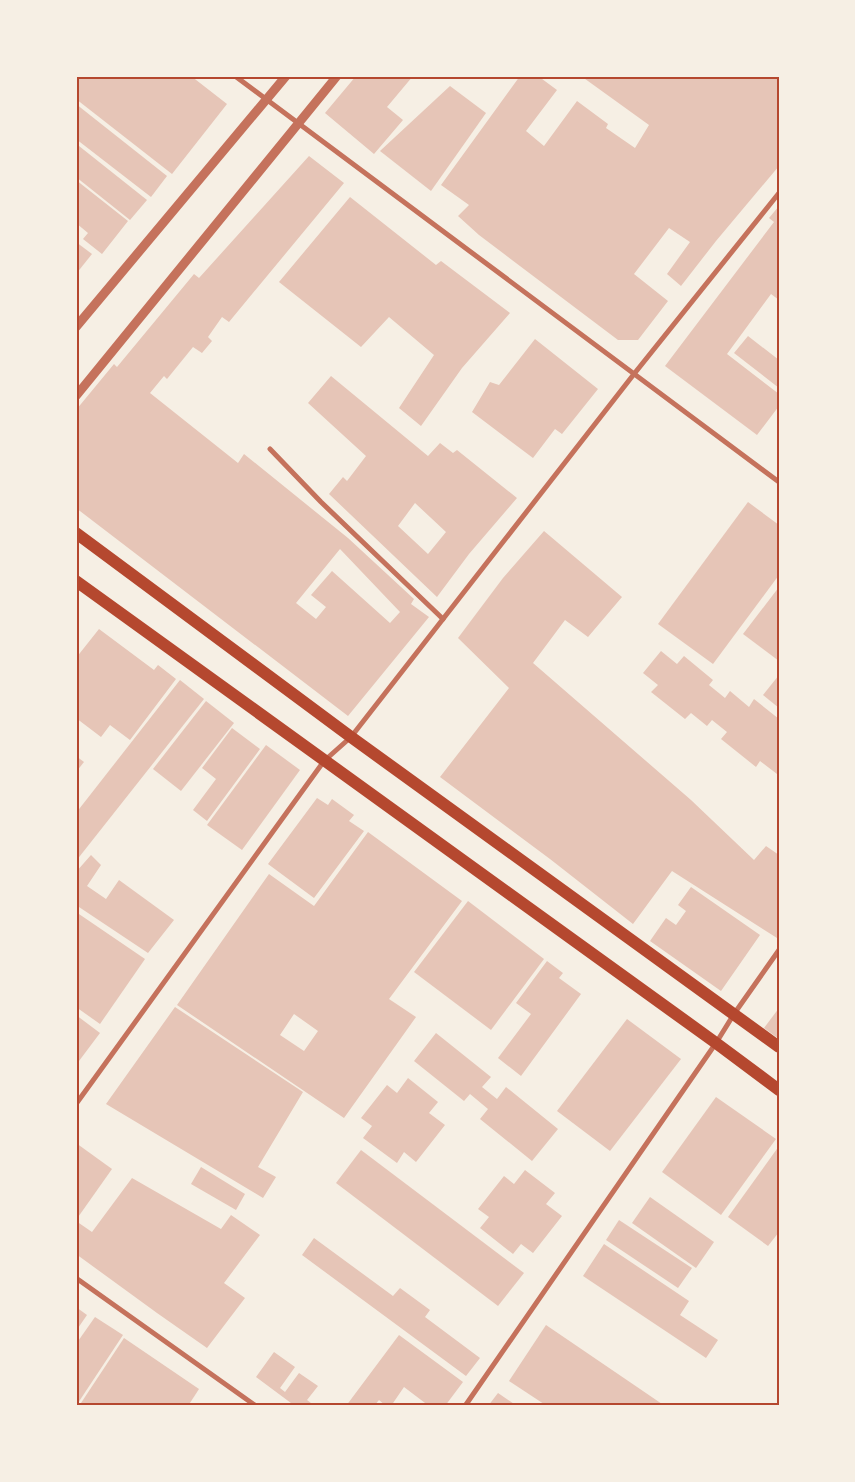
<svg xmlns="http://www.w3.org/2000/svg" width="855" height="1482" font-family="'Fira Sans',sans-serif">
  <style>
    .building { fill: #e6c5b7; fill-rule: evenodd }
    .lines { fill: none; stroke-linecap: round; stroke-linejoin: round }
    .minor { stroke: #c5725c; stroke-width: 5 }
    .tertiary { stroke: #c5725c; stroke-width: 9 }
    .primary { stroke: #b5482f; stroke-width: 12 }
    .neatline { fill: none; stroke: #b5482f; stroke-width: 2 }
  </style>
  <rect width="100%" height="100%" fill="#f6efe4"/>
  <!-- building -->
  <g class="building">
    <path d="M76 76H191L227 104 172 174 76 99Z"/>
    <path d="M356 76H413L387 107 403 120 374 154 325 113Z"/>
    <path d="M520 76H538L557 90 526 131 544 146 577 101 608 124 606 128 635 148 649 125 581 76H779V166L716 241 681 286 667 274 690 242 669 228 634 274 668 301 638 340H618L479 235 458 216 469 205 441 185Z"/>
    <path d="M450 86 486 113 431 191 380 151Z"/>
    <path d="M76 104 167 176 151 197 76 139Z"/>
    <path d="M79 146 147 200 130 220 76 177V149Z"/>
    <path d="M309 156 344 183 229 322 222 317 208 337 212 341 202 353 193 347 167 379 164 376 150 393 238 463 244 454 348 538 414 599 411 604 429 617 348 716 76 508V410L114 364 117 367 194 274 199 278ZM340 549 400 612 390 623 332 571 311 595 326 607 316 619 296 603Z"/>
    <path d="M76 180 128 221 102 254 83 239 88 233 76 223Z"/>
    <path d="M350 197 436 265 441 261 510 313 462 368 421 426 399 408 434 355 389 317 361 347 279 282Z"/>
    <path d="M779 206V300L771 294 727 354 779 394V406L757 435 665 366 774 222 769 218Z"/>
    <path d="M76 242 92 254 76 274Z"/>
    <path d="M748 336 779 360V388L734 353Z"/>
    <path d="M535 339 598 389 562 434 555 429 533 458 472 412 490 382 499 385Z"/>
    <path d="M331 376 428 456 440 443 453 453 457 450 517 498 469 554 437 597 329 494 343 477 347 481 366 456 308 403ZM415 503 446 532 428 554 398 526Z"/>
    <path d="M748 502 779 525V575L713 664 658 624Z"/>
    <path d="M544 531 622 597 588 637 565 620 533 663 691 800 754 860 766 846 779 855V934L777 938 672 871 633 924 550 859 440 777 509 688 458 638 503 578Z"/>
    <path d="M779 587V661L743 634Z"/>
    <path d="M99 629 154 670 158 665 176 679 130 740 110 725 101 737 76 718V658Z"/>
    <path d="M661 651 677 664 684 656 713 680 709 685 725 698 730 691 749 707 754 699 779 719V772L777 774 760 761 756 767 721 739 727 732 712 720 707 726 691 713 685 719 651 692 658 685 643 673Z"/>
    <path d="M779 675V708L763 695Z"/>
    <path d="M180 680 204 699 76 861V813Z"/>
    <path d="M206 701 234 723 181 791 153 769Z"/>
    <path d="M232 728 260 749 207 821 193 810 216 779 202 768Z"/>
    <path d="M266 745 300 770 242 850 207 825Z"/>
    <path d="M76 756 84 762 76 772Z"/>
    <path d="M317 798 328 805 332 799 354 815 349 821 364 831 314 898 268 864Z"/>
    <path d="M368 832 462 901 389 999 416 1017 344 1118 177 1005 269 874 314 906ZM294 1014 318 1031 304 1051 280 1035Z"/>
    <path d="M91 855 101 865 87 886 106 899 119 880 174 920 148 953 76 905V872Z"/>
    <path d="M691 887 760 935 721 991 650 941 666 918 676 925 686 911 678 905Z"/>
    <path d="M468 901 544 959 491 1030 414 972Z"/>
    <path d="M76 912 145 959 100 1024 76 1007Z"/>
    <path d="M547 961 563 973 559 978 581 994 521 1076 498 1058 531 1014 516 1003Z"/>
    <path d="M175 1007 303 1092 258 1167 276 1177 263 1198 106 1104Z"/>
    <path d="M779 1008V1039L764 1028Z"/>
    <path d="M76 1015 100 1033 76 1065Z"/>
    <path d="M627 1019 681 1059 610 1151 557 1111Z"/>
    <path d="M436 1033 491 1077 482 1087 497 1099 506 1087 558 1129 532 1161 480 1119 488 1109 470 1094 464 1101 414 1061Z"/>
    <path d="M408 1078 438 1102 429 1113 445 1125 416 1162 404 1152 397 1163 363 1138 372 1126 361 1118 387 1085 397 1093Z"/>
    <path d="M716 1097 776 1139 721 1215 662 1172Z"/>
    <path d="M76 1143 112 1169 76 1220Z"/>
    <path d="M779 1146V1232L768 1246 728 1217Z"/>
    <path d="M361 1150 524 1273 498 1306 336 1183Z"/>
    <path d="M201 1167 245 1194 236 1210 191 1184Z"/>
    <path d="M525 1170 555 1193 546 1204 562 1216 533 1253 521 1244 513 1254 480 1228 489 1217 478 1209 504 1176 514 1184Z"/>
    <path d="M132 1178 221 1229 231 1215 260 1235 224 1283 245 1298 207 1348 157 1313 76 1254V1221L92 1232Z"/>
    <path d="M650 1197 714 1242 696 1268 632 1223Z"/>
    <path d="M619 1220 692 1268 678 1288 606 1240Z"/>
    <path d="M314 1238 393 1296 400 1288 430 1310 425 1317 480 1358 466 1376 302 1255Z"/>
    <path d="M604 1244 689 1301 680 1315 718 1340 706 1358 583 1276Z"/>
    <path d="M76 1307 87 1315 76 1331Z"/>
    <path d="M95 1317 123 1335 76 1406V1344Z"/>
    <path d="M546 1325 665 1406H547L509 1381Z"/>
    <path d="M399 1335 463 1382 445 1406H429L404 1387 391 1406H386L379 1400 374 1406H346Z"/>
    <path d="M124 1338 199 1389 188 1406H79Z"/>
    <path d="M274 1352 295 1367 280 1388 285 1392 299 1373 318 1386 307 1400 315 1406H295L256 1377Z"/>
    <path d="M498 1393 517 1406H488Z"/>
  </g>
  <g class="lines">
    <!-- minor -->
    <g class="minor">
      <path d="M235 76 779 482"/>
      <path d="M270 449 321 502 443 619"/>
      <path d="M76 1104 324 761 351 737 634 374 779 193"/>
      <path d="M76 1278 256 1406"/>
      <path d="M465 1406 716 1043 734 1014 779 950"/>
    </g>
    <!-- tertiary -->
    <g class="tertiary">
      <path d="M76 327 286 76"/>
      <path d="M76 396 337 76"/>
    </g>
    <!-- primary -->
    <g class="primary">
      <path d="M76 533 351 737 779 1047"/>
      <path d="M76 581 716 1043 779 1090"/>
    </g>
  </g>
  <!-- border -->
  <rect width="855" height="1482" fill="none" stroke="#f6efe4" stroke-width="155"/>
  <rect x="78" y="78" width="700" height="1326" class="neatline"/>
</svg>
